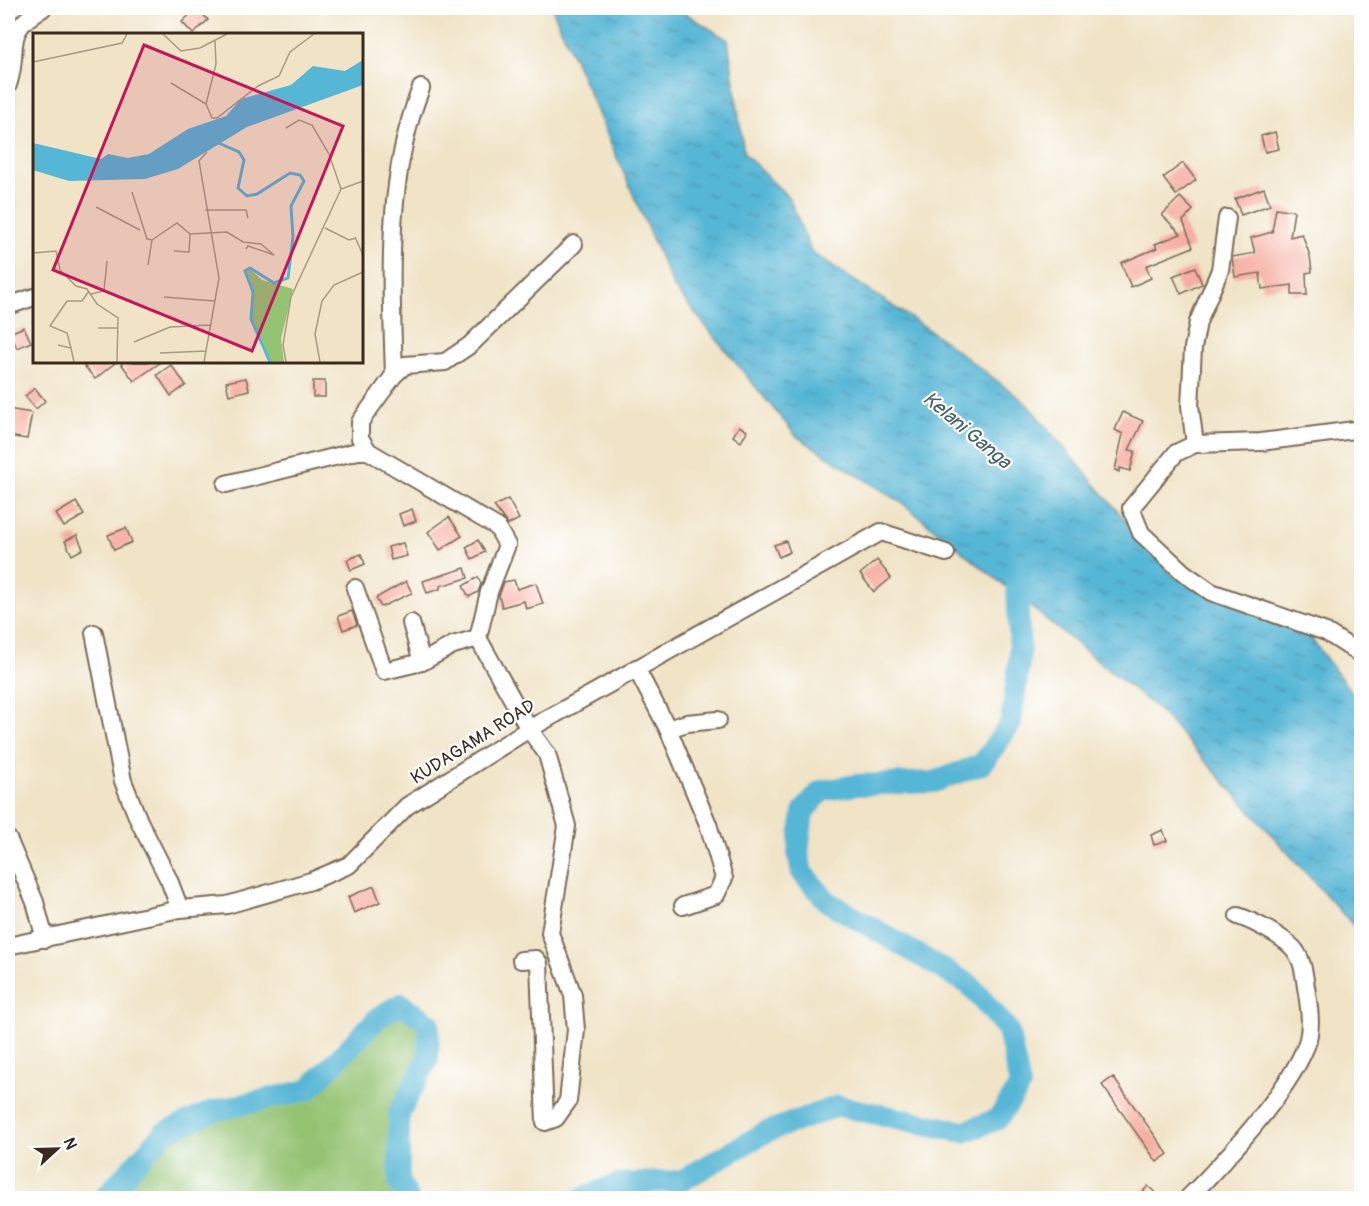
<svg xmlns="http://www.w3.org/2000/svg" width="1369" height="1206" font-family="Pangolin,sans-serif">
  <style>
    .grass { fill: #94c372; stroke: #687648; stroke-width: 1.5 }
    .water { fill: url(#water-ripples); stroke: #48707a; stroke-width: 1.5 }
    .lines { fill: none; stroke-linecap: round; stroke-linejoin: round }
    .river { stroke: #56b6d5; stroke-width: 22 }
    .building { fill: #f6afa2 }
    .minor-casing { stroke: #7a6b59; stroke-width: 20 }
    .minor { stroke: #fff; stroke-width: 16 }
    .labels { text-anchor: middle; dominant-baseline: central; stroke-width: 4.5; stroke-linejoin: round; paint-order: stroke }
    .street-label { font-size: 18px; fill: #3b2a1e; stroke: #fff }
    .water-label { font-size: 20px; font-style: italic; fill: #466267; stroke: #fff }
    .inset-river { fill: none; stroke: #56b6d5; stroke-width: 3 }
    .inset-road { fill: none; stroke: #a89983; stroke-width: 1.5 }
    .view { fill: #c2185b; fill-opacity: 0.15; stroke: #c2185b; stroke-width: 3 }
    .inset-edge { fill: none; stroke: #3b2a1e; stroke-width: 3 }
  </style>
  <defs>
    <pattern id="water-ripples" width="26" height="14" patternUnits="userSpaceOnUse" patternTransform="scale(1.5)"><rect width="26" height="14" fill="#56b6d5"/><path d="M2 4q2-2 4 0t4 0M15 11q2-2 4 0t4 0" fill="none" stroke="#4894ac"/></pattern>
  </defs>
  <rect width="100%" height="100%" fill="#fff"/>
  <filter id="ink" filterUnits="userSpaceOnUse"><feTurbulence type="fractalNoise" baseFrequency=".0167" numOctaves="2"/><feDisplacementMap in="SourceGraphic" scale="12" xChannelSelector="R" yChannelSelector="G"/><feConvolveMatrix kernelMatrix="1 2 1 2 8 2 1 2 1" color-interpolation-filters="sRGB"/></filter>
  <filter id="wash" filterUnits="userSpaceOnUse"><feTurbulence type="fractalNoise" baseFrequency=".008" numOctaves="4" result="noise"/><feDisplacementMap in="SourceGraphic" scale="24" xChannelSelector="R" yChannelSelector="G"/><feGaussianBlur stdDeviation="1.35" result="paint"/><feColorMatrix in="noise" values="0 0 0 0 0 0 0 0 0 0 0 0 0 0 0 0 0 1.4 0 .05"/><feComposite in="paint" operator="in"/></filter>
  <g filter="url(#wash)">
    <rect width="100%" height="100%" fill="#f0e3c6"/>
    <!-- grass -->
    <path class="grass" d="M401 1013 422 1027 421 1057 391 1112V1183L399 1198H113L168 1139 216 1118 312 1097 384 1022Z"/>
    <!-- water -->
    <path class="water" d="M552 8H682L683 12 728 40 744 153 789 198 812 253 931 331 1025 402 1172 575 1295 617 1361 705V934L1160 711 902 503 796 436 673 286Z"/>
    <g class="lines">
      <!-- river -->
      <g class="river">
        <path d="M104 1198 164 1133 213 1111 308 1090 380 1016 401 1004 429 1023 428 1059 399 1113V1182L408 1198"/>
        <path d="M583 1198 618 1184 681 1181 766 1132 838 1106 964 1132 998 1119 1020 1086 1008 1030 970 985 828 902 802 873 798 853 803 812 821 791 856 785 934 782 982 764 1011 723 1020 655 1016 565"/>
      </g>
    </g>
    <g id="blocks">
      <!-- building -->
      <g class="building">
        <path d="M197 8 208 20 193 34 182 22Z"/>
        <path d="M1275 132 1279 149 1265 152 1261 136Z"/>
        <path d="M1183 163 1196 180 1176 195 1163 178Z"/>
        <path d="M1264 188 1270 205 1241 215 1235 199Z"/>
        <path d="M1180 197 1193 210 1183 221 1193 247 1146 266 1151 278 1131 287 1121 263 1157 248 1155 244 1181 234 1162 215Z"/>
        <path d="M1276 208 1294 211 1290 237 1302 234 1310 256 1312 272 1306 273 1307 295H1292V285L1262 289 1260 273 1235 277 1232 257 1255 253 1251 238 1272 232Z"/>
        <path d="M1195 267 1202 284 1181 294 1173 276Z"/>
        <path d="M24 327 31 342 17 348 10 333Z"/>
        <path d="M81 362H116L95 379Z"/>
        <path d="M120 362H161L134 381Z"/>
        <path d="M171 365 186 385 171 396 157 375Z"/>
        <path d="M246 378 249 390 229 395 226 382Z"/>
        <rect x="313" y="381" width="12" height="16"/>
        <path d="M35 388 45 401 36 409 25 396Z"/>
        <path d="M8 409 32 413 27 439 8 436Z"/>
        <path d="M1123 412 1143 421 1129 450 1135 451 1130 471 1120 468 1119 472 1115 470 1123 434 1115 430Z"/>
        <path d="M739 426 747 431 741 442 733 436Z"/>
        <path d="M508 499 519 519 508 525 494 506Z"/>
        <path d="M76 502 84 515 64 527 56 514Z"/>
        <path d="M412 509 416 521 403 526 399 514Z"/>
        <path d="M449 517 462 536 440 550 428 532Z"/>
        <path d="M126 528 132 542 114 550 108 535Z"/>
        <path d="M77 535 83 549 72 555 65 541Z"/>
        <path d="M478 540 485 552 472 559 466 547Z"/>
        <path d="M786 541 790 552 779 557 774 545Z"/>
        <path d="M403 543 407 556 391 560 388 547Z"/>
        <path d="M361 554 365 564 351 570 347 560Z"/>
        <path d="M877 560 891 578 874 592 860 574Z"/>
        <path d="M465 568 468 578 440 586V589L427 593 423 581Z"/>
        <path d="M478 577 481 584 478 592 469 597 463 586Z"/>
        <path d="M514 580 517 589 536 583 543 604 526 609 524 601 502 607 499 596 504 582Z"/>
        <path d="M406 581 412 593 381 607 376 598Z"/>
        <path d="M352 611 357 625 343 630 338 616Z"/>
        <path d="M1163 830 1167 841 1154 845 1151 835Z"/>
        <path d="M374 886 380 902 354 913 348 897Z"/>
        <path d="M1113 1077 1168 1154 1157 1162 1102 1085Z"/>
        <path d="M1148 1186 1161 1198H1137Z"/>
      </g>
    </g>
  </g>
  <g filter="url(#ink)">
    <use href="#blocks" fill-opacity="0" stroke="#7a6b59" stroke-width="1.5"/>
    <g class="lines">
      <defs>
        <g id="minor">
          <path d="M8 85C21 47 0 33 43 8"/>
          <path d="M8 306 34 297"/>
          <path d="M394 375C391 279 385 179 421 88"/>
          <path d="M1362 429 1261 442 1195 444 1176 453 1131 508 1141 533 1184 573 1211 592 1326 632 1362 655"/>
          <path d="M1195 444 1190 406 1193 348 1198 322 1220 270 1227 218"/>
          <path d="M226 484 358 451H368"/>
          <path d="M355 588 384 671 422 662 453 645 478 638"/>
          <path d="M411 623 422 662"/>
          <path d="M94 633 123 781 139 821 169 880 180 909"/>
          <path d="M636 668 668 729 708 824 724 878 716 895 683 906"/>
          <path d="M668 729 687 723 718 720"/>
          <path d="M8 839 35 902 45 939"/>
          <path d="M8 946 180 909 227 905 311 881 349 865 407 806 529 729 881 532 946 553"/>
          <path d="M521 960 536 959 539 963 545 1122 556 1118 568 1101 576 1030 573 995 550 933 567 826 547 754 529 729 478 638 489 592 507 545 497 527 368 451 360 438V422L394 375 405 365 445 362 470 345 574 244"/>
          <path d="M1188 1198C1224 1162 1287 1094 1306 1046 1313 1027 1309 1006 1306 987 1304 974 1303 959 1293 948 1282 936 1253 921 1238 916"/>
        </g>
      </defs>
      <!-- minor casing -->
      <use href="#minor" class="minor-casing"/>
      <!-- minor -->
      <use href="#minor" class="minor"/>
    </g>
  </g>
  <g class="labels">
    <!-- street labels -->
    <g class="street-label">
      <text transform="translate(473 742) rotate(-32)">KUDAGAMA ROAD</text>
    </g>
    <!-- water labels -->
    <g class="water-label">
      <text transform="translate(967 430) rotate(40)">Kelani Ganga</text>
    </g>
  </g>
  <!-- overview -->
  <g transform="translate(33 33)">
    <rect width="330" height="330" fill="#f0e3c6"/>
    <path d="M217 236 229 247 260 256 248 306 251 329H238L219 285 221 259 214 239Z" fill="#94c372"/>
    <path d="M330 27V52L214 94 145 136 112 146 36 148 0 137V110L68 126 75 121 95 125 116 121 155 96 193 83 208 66 258 52 280 33 312 38Z" fill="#56b6d5"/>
    <path class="inset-river" d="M181 108 206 119 211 127 205 155 214 163 224 161 257 140 267 142 271 148 258 173 260 204 255 245 241 250 217 235 212 238 220 259 218 286 237 329"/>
    <path class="inset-road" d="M130 1 148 18 167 15 194 1M182 8 183 31 173 71 179 85H184L225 53 246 43 257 19 281 1M0 29 89 10 94 1M138 50 173 71M253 95 266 87 279 92 296 121 308 156M99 159 114 206 119 207 144 190 157 201 194 199 210 209 228 211 241 222 215 213 213 216M63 174 107 197M172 177H213L215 185M292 195 316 207 323 205M322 204 330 222M141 218 156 219 157 201M0 220 23 218 27 237 43 253 54 256 64 271 85 285 84 329M115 232 119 207M58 261 71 258 74 228M131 264 182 268M65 295H85M101 309 137 294 178 292M25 312 38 315 41 329M38 315 34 300 17 293 34 268H49L56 258M127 320 173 318M171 329 186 245 166 128 174 119M253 329 250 312 258 264 308 156 330 148M287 329 282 301 289 268 301 252 330 239"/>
    <path class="view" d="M111 12 310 93 219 318 20 237Z"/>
    <rect width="330" height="330" class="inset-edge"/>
  </g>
  <!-- margin -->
  <rect width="1369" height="1206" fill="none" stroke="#fff" stroke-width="30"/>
  <!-- north arrow -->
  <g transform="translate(57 1149) rotate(68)" stroke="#ffffff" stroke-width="4.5" paint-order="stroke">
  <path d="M0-4.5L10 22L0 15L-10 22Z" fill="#3b2a1e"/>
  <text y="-9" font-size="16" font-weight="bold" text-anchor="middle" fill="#3b2a1e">N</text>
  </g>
</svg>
